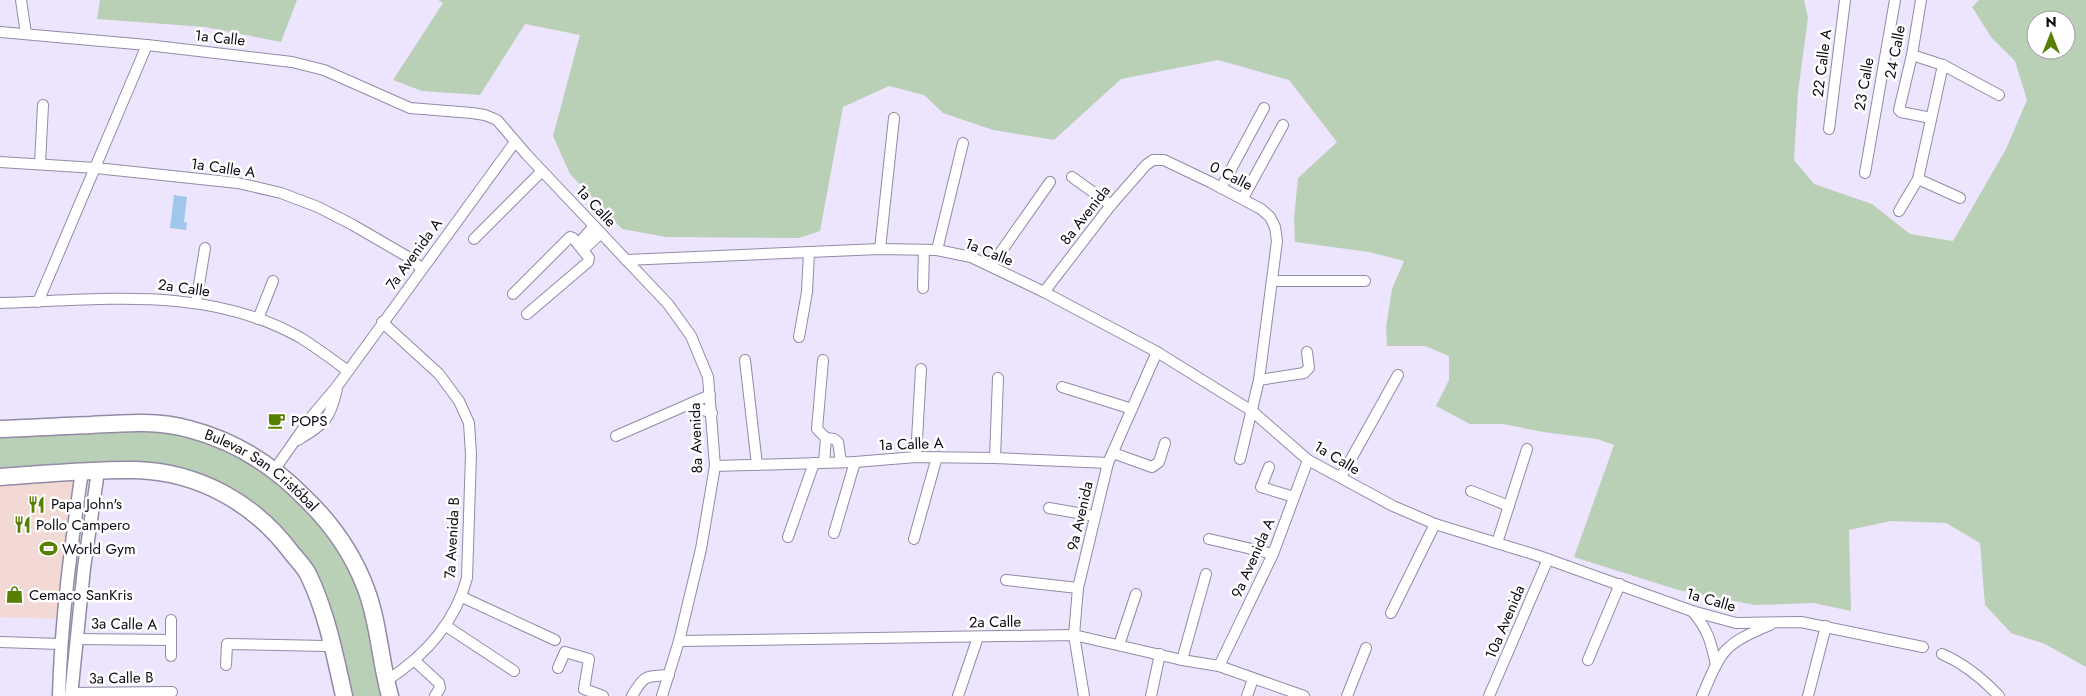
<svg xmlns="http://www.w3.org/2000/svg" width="2086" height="696" font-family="Jost,sans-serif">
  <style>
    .commercial { fill: #f3d9d4 }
    .green { fill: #bad0b6; fill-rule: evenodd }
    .water { fill: #9fc7eb }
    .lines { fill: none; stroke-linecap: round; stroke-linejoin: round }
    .minor-casing { stroke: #938aa6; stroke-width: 12 }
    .tertiary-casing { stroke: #938aa6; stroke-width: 15 }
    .primary-casing { stroke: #938aa6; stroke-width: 19 }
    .minor { stroke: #fff; stroke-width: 10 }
    .tertiary { stroke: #fff; stroke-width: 12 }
    .primary { stroke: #fff; stroke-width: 16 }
    .labels { text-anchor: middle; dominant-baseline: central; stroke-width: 5; stroke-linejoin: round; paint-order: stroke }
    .street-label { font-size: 15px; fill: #0d0913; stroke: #fff }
    .poi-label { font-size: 15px; fill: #0d0913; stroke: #fff; text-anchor: start }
  </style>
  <rect width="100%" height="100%" fill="#ede5fe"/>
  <!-- commercial -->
  <path class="commercial" d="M72 479 74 488 57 619 0 617V480Z"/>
  <!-- green -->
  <g class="green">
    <path d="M100 0H297L281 42 205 27 97 19Z"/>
    <path d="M438 0H1804L1808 18 1798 92 1794 160 1814 184 1872 204 1910 234 1953 241 2006 149 2027 100 2015 61 1991 37 1972 7 1979 0H2086V667L2045 644 2011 633 1985 605 1980 543 1946 523 1891 521 1849 530 1851 611 1813 603 1755 605 1678 590 1574 557 1614 445 1597 439 1543 432 1503 424H1470L1436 406 1449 380V356L1425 346H1387L1386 327 1392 289 1404 261 1369 252 1295 242 1294 218 1298 178 1337 142 1289 80 1218 60 1121 79 1054 140 993 130 943 113 924 95 889 86 843 107 820 231 799 238 666 237 622 229 570 174 553 136 580 35 525 24 480 95 422 91 393 80 443 3ZM2036 20H2066V50H2036Z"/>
    <path d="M159 430 192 436 235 454 277 478 299 496 347 561 368 620 386 696H348L311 571 195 476 0 473V435Z"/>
  </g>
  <!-- water -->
  <path class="water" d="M174 195 187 197 184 222 187 223 186 230 170 228Z"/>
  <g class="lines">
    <defs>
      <g id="minor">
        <path d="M21 0 26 34"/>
        <path d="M1921 0 1912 55 1899 110 1901 112 1931 118"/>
        <path d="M0 32 147 45 292 62 324 70 410 108 472 113 485 115 497 120 527 155 668 304 691 336 708 377 715 466 701 549 679 641 662 696"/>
        <path d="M1912 55 1943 65 1999 95"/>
        <path d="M1943 65 1918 179 1960 198"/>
        <path d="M1829 129 1845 0"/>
        <path d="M0 162 96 168 238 183 281 193 318 207 353 225 408 257 422 269"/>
        <path d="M40 164 43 105"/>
        <path d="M1865 173 1895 0"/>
        <path d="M1072 177 1111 205"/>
        <path d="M1221 188 1264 108"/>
        <path d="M1243 198 1283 125"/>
        <path d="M1899 211 1918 179"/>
        <path d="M474 239 542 171"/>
        <path d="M578 244 594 226"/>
        <path d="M880 249 894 118"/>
        <path d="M583 250 601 233"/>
        <path d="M937 250 963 143"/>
        <path d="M626 260 880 249 937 250 971 257 1044 292 1157 352 1252 411 1308 460 1393 506 1435 524 1536 555 1692 611 1736 623 1801 622 1923 647"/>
        <path d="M991 266 1050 182"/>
        <path d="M1273 281H1365"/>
        <path d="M923 288 924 250"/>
        <path d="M1044 292 1111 205 1146 165 1153 160H1164L1210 182 1261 209 1270 217 1275 227 1277 241 1259 380 1240 459"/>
        <path d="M513 294 570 237 573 238 589 258 588 262 527 314"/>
        <path d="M38 302 147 45"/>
        <path d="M0 303C102 300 208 285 301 338 317 348 333 360 348 371"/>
        <path d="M196 303 205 248"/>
        <path d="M258 319 273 281"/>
        <path d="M382 322 439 374 459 401 469 423 471 454 467 578C455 623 425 656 386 681"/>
        <path d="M799 337 807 292 809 252"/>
        <path d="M745 360 757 465"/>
        <path d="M823 360 817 429 826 438 834 439 838 442 841 462"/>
        <path d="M1259 380 1304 373 1309 368 1307 352"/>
        <path d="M1062 387 1132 409"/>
        <path d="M690 405 712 413"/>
        <path d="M616 436 710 395"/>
        <path d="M298 440C325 423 330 420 337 389"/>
        <path d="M1113 453 1152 467 1159 462 1165 443"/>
        <path d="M916 457 921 369"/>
        <path d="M995 458 998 378"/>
        <path d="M824 462 826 438"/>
        <path d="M715 466 855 462 916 457 995 458 1108 463"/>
        <path d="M1269 467 1261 487 1294 497"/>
        <path d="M275 469 312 416 338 385 515 142"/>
        <path d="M1341 477 1398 375"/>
        <path d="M1471 491 1509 506"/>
        <path d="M1049 508 1095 516"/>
        <path d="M834 533 855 462"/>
        <path d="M788 537 814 463"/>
        <path d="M914 539 937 457"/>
        <path d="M1209 539 1273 554"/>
        <path d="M1497 543 1527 449"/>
        <path d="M1006 580 1078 588"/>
        <path d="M462 597 555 640"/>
        <path d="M1692 611C1708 629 1711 642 1716 665"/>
        <path d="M1391 613 1435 524"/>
        <path d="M446 626 514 671"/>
        <path d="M76 639 171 640"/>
        <path d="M679 641 1074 635 1182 660 1219 666 1304 696"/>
        <path d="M0 642 60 644"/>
        <path d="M1119 645 1136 594"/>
        <path d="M1942 654C1965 664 1982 678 1999 696"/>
        <path d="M171 656V620"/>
        <path d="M1182 660 1206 574"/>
        <path d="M1588 660 1620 584"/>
        <path d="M415 661 439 683 440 688 435 696"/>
        <path d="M226 665 227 644 325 646"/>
        <path d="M1219 666 1273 554 1308 460"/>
        <path d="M558 668 565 652 589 659 584 689 603 696"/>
        <path d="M71 693 172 692"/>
        <path d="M632 696C645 674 645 677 669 675"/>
        <path d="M958 696 978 637"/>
        <path d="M1084 696 1074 635 1078 588 1108 463 1157 352"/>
        <path d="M1151 696 1160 654"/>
        <path d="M1247 696 1253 679"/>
        <path d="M1347 696 1366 648"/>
        <path d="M1489 696 1548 559"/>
        <path d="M1702 696C1722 650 1722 645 1770 625"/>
        <path d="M1808 696 1826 626"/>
      </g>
      <g id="tertiary">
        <path d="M59 696C61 620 71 546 82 471"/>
        <path d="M71 696 84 568 98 471"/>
      </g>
      <g id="primary">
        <path id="s1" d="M0 429C30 428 61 426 91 425 123 423 158 420 189 429 235 441 272 464 305 498 331 523 353 554 366 589 379 623 380 661 390 696"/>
        <path d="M0 477C45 474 91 469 136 470 199 472 254 503 291 552 297 560 305 567 309 576 327 614 335 656 344 696"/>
      </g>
    </defs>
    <!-- minor casing -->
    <use href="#minor" class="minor-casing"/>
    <!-- tertiary casing -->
    <use href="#tertiary" class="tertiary-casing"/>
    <!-- primary casing -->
    <use href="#primary" class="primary-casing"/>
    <!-- minor -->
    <use href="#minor" class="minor"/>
    <!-- tertiary -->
    <use href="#tertiary" class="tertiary"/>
    <!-- primary -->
    <use href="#primary" class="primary"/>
  </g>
  <!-- icons -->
  <defs>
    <symbol id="cafe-bare" viewBox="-9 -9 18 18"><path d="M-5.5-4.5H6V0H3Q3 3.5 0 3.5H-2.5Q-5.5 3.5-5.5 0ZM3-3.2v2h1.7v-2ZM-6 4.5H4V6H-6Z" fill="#577f00" stroke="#fff" stroke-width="2.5" paint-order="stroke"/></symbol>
    <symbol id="restaurant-bare" viewBox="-9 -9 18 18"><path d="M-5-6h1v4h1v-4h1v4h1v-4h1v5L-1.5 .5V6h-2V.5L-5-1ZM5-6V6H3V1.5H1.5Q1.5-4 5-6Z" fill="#577f00" stroke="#fff" stroke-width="2.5" paint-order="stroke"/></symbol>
    <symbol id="stadium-bare" viewBox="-9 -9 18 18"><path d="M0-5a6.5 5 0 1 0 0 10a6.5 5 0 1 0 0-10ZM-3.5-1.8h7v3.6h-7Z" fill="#577f00" stroke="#fff" stroke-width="2.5" paint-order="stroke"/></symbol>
    <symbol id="shop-bare" viewBox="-9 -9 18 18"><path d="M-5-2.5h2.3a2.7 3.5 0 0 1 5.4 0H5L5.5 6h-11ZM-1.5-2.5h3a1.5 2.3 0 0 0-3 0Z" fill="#577f00" stroke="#fff" stroke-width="2.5" paint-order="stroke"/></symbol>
  </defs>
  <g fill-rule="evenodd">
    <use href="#cafe-bare" x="264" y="408" width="25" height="25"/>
    <use href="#restaurant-bare" x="24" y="492" width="25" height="25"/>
    <use href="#restaurant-bare" x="10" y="512" width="25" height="25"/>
    <use href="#stadium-bare" x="36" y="536" width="25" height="25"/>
    <use href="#shop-bare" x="2" y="582" width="25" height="25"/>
  </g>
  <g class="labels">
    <!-- street labels -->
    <g class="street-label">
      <text transform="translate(220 38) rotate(6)">1a Calle</text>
      <text transform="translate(1895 52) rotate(-79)">24 Calle</text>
      <text transform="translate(1822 63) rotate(-83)">22 Calle A</text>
      <text transform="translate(1864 84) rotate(-80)">23 Calle</text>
      <text transform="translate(223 168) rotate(8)">1a Calle A</text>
      <text transform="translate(1231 176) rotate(27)">0 Calle</text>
      <text transform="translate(596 206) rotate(47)">1a Calle</text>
      <text transform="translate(1085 215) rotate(-52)">8a Avenida</text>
      <text transform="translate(989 252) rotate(22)">1a Calle</text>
      <text transform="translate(414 254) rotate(-54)">7a Avenida A</text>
      <text transform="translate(184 288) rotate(8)">2a Calle</text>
      <text transform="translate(696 438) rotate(-92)">8a Avenida</text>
      <text transform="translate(911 444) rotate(-2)">1a Calle A</text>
      <text transform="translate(1337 458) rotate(31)">1a Calle</text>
      <text stroke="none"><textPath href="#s1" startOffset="274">Bulevar San Cristóbal</textPath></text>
      <text transform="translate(1080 516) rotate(-77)">9a Avenida</text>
      <text transform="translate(452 538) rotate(-87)">7a Avenida B</text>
      <text transform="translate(1253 558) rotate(-66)">9a Avenida A</text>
      <text transform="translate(1711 600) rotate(16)">1a Calle</text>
      <text transform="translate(995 622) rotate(-1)">2a Calle</text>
      <text transform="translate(1505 622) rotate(-67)">10a Avenida</text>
      <text transform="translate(124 624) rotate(1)">3a Calle A</text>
      <text transform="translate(121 678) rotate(-1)">3a Calle B</text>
    </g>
    <!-- poi labels -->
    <g class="poi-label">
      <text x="291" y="421">POPS</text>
      <text x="51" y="504">Papa John's</text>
      <text x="36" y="525">Pollo Campero</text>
      <text x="62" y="549">World Gym</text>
      <text x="29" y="595">Cemaco SanKris</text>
    </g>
  </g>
  <!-- north arrow -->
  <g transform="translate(2051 35)"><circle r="24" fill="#ffffff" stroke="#9e9da1"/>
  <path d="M0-4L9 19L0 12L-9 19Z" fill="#577f00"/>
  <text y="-8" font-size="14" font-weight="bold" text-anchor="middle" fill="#0d0913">N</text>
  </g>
</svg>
